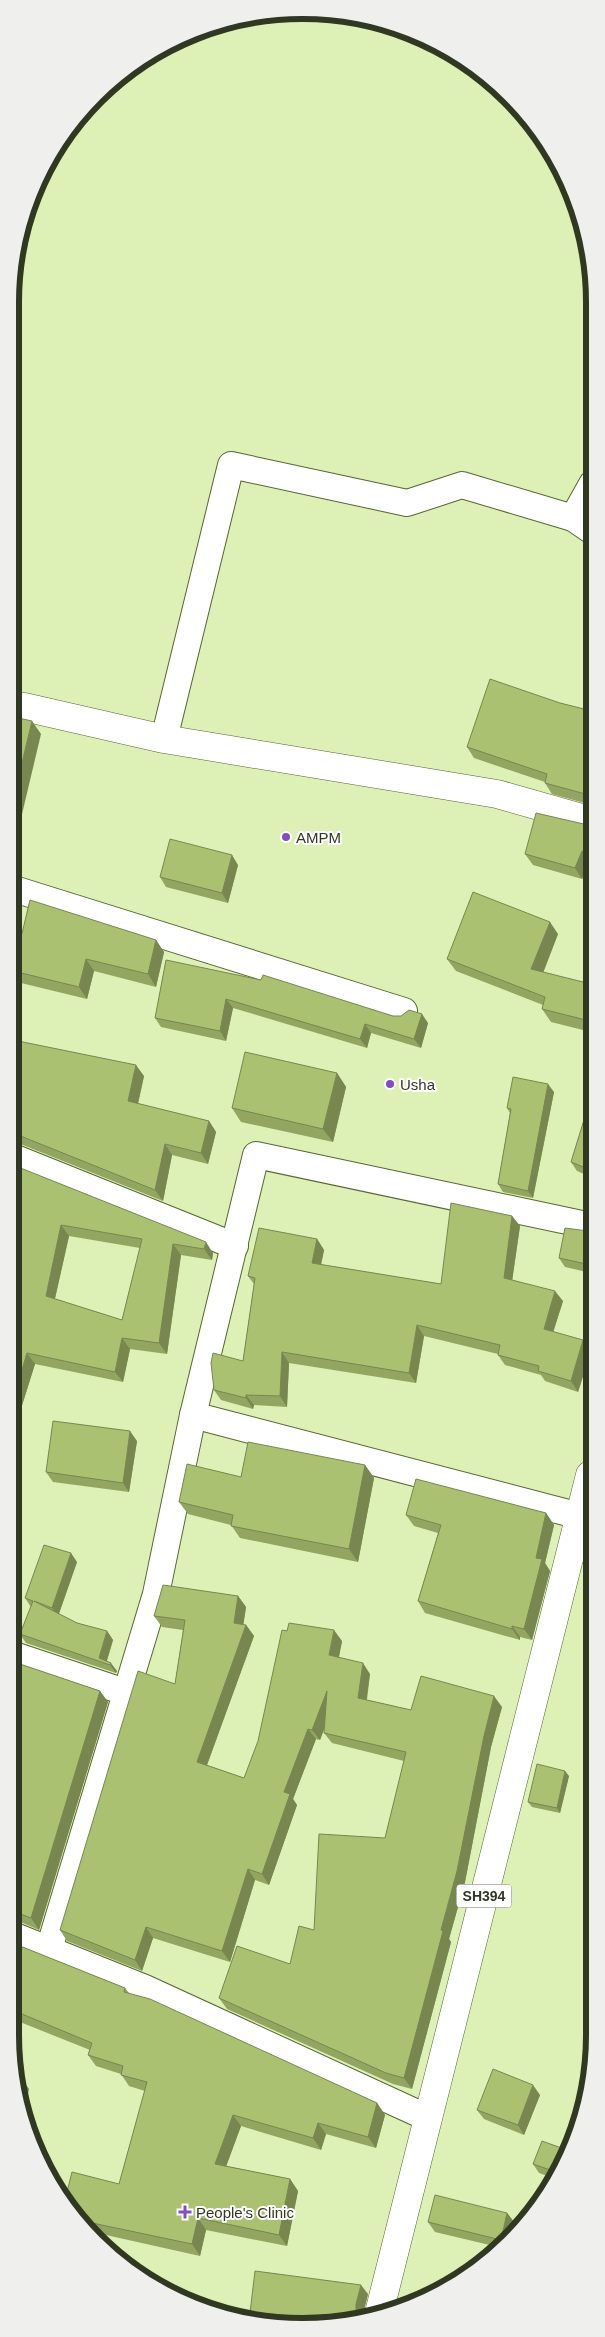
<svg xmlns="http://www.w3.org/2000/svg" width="605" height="2337" font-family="Helvetica,sans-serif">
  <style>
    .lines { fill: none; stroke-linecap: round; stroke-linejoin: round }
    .street-casing { stroke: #576630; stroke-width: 28 }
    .secondary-casing { stroke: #576630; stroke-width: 29 }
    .primary-casing { stroke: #576630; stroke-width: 29 }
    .street { stroke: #fff; stroke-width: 26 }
    .secondary { stroke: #fff; stroke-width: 28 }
    .primary { stroke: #fff; stroke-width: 28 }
    .wall { fill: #92a661; fill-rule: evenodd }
    .shaded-wall { fill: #77874f }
    .building { fill: #aac171; stroke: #77874f; fill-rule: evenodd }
    .poi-dot { fill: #844cc3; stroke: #fff; stroke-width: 2 }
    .labels { text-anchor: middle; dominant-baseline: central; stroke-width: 4; stroke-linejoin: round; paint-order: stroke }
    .shield { fill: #fff; stroke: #6f7464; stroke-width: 1 }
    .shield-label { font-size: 14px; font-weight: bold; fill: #313821 }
    .poi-label { font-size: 15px; fill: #313821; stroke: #fff; text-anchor: start }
    .rim { fill: none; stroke: #313821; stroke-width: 6 }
  </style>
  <rect width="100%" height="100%" fill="#ddf0b5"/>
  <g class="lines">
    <defs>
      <g id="street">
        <path d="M573 518 592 484"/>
        <path d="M164 739 231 465 407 503 462 485 573 518 592 531"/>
        <path d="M14 889 404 1011"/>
        <path d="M13 1157 235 1246"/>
        <path d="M193 1415 580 1516"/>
        <path d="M573 1545 590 1551"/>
        <path d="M11 1652 14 1655 125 1692"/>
        <path d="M10 1934 145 1988 428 2118"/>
        <path d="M49 1949 156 1594 193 1415 256 1155 591 1226"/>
      </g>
      <path id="secondary" d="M14 708 24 707 164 739 497 794 592 821"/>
      <path id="primary" d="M378 2317 590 1475"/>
    </defs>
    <!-- street casing -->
    <use href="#street" class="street-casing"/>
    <!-- secondary casing -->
    <use href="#secondary" class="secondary-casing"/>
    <!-- primary casing -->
    <use href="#primary" class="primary-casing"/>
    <!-- street -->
    <use href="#street" class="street"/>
    <!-- secondary -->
    <use href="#secondary" class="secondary"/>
    <!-- primary -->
    <use href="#primary" class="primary"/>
  </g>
  <!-- wall -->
  <g class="wall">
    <path d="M560 703 592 711V805L552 794 545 783V782L474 758 467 747Z"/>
    <path d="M592 823V862H590L582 879 533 865 525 854Z"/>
    <path d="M238 865 228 903 166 887 160 877Z"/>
    <path d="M558 934 543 972 591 984V1032L551 1022 542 1009 543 1005 456 971 447 959Z"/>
    <path d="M156 940 164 952 156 987 94 971 87 999 21 983 13 972V968Z"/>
    <path d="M166 960 393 1016 428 1023 421 1048 371 1033 367 1048 233 1008 226 1041 161 1027 155 1018Z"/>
    <path d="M13 1040 144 1076 138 1104 209 1121 216 1132 208 1164 172 1155 163 1201 18 1143 13 1142Z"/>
    <path d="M337 1073 346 1087 333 1142 241 1122 232 1108Z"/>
    <path d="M554 1092 533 1198 503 1192 498 1184 510 1113 507 1108Z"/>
    <path d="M591 1097V1177L577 1171 571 1162Z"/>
    <path d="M13 1165 213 1253 212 1260 181 1255 167 1354 130 1349 123 1382 35 1364 19 1415 21 1417 15 1441H12ZM69 1236 140 1248 122 1320 55 1299Z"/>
    <path d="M512 1216 520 1226 512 1280 563 1301 553 1332 591 1351 578 1392 545 1381 541 1375 505 1365 498 1355V1354L424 1336 416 1383 289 1363 287 1407 254 1405 253 1409 221 1400 214 1390 243 1361 254 1284 248 1276 317 1239 324 1250 321 1265 441 1284Z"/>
    <path d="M591 1229V1273L565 1267 559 1258Z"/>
    <path d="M137 1441 129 1492 53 1482 46 1472Z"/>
    <path d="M365 1465 374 1478 358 1562 240 1538 231 1525 188 1514 179 1502 241 1477Z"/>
    <path d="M546 1513 554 1525 545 1563 550 1571 532 1640 520 1637V1640L425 1613 418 1601 438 1533 414 1526 406 1515Z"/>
    <path d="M77 1562 59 1614 77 1623 107 1631 113 1640 107 1661 117 1671 116 1673 26 1643 20 1634 31 1607 25 1598Z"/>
    <path d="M238 1596 246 1607 243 1625H246L254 1636 207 1765 244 1778 342 1641 339 1657 370 1674 367 1700 411 1710 502 1707 491 1747 465 1882 449 1939 451 1942 412 2089 393 2084 227 2009 219 1998 290 1964 314 1930 385 1838 404 1761 332 1743 324 1733 325 1727 320 1740 316 1739 293 1799 297 1805 269 1885 255 1880 230 1962 153 1938 142 1971 67 1941 60 1930 175 1684 183 1630 162 1627 154 1616Z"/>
    <path d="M11 1661 100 1691 108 1702 39 1930 16 1920H10Z"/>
    <path d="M569 1776 560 1813 532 1807 528 1802Z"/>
    <path d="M10 1942 125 1988 129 1993 377 2103 385 2115 376 2148 326 2134 321 2150 241 2126 226 2166 290 2179 298 2191 287 2246 206 2230 200 2256 88 2231 83 2228 65 2200 119 2184 145 2091 129 2086 121 2074 96 2066 88 2055 90 2050 10 2018Z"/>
    <path d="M540 2095 524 2135 484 2119 477 2110Z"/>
    <path d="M567 2150 556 2179 539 2173 533 2164Z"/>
    <path d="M507 2213 514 2222 512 2231 498 2247 435 2232 428 2222Z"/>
    <path d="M368 2294 363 2314V2318L284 2326 254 2318 250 2313Z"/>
  </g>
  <!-- shaded-wall -->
  <g class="shaded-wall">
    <path d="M32 721 41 734 14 848V796Z"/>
    <path d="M582 851 590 862 582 879 575 868Z"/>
    <path d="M232 855 238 865 228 903 222 893Z"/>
    <path d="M550 922 558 934 540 981 531 969Z"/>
    <path d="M156 940 164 952 156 987 148 974Z"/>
    <path d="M86 959 94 971 87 999 79 987Z"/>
    <path d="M226 999 233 1008 226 1041 220 1031Z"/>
    <path d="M591 999V1028L586 1020Z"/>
    <path d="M422 1014 428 1023 421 1048 414 1039Z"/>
    <path d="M365 1024 371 1033 367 1048 360 1039Z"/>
    <path d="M136 1065 144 1076 136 1112 128 1101Z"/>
    <path d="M337 1073 346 1087 333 1142 323 1129Z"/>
    <path d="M548 1084 554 1092 533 1198 528 1191Z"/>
    <path d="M209 1121 216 1132 208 1164 201 1153Z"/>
    <path d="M165 1144 172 1155 163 1201 155 1190Z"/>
    <path d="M512 1216 520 1226 511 1289 504 1278Z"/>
    <path d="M61 1225 69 1236 53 1307 46 1296Z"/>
    <path d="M317 1239 324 1250 319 1274 312 1263Z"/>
    <path d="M206 1242 213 1253 212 1260 204 1249Z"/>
    <path d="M173 1244 181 1255 167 1354 159 1343Z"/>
    <path d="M555 1291 563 1301 551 1339 544 1329Z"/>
    <path d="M417 1325 424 1336 416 1383 409 1373Z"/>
    <path d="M122 1338 130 1349 123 1382 115 1372Z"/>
    <path d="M583 1340 591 1351 578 1392 571 1381Z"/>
    <path d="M282 1352 289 1363 287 1407 280 1396Z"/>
    <path d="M27 1353 35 1364 19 1415 21 1417 15 1441 12 1437V1403Z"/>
    <path d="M246 1395 254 1405 253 1409 246 1398Z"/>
    <path d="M130 1431 137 1441 129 1492 123 1483Z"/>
    <path d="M365 1465 374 1478 358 1562 349 1549Z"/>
    <path d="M546 1513 554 1525 545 1563 550 1571 532 1640 524 1629 536 1558Z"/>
    <path d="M71 1553 77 1562 58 1616 52 1608Z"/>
    <path d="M238 1596 246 1607 242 1634 234 1623Z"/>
    <path d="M246 1625 254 1636 204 1773 197 1762Z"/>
    <path d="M512 1626 520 1637V1640L512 1629Z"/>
    <path d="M334 1630 342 1641 337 1666 329 1655Z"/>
    <path d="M107 1631 113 1640 106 1663 99 1658Z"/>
    <path d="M111 1663 117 1671 116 1673 110 1665Z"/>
    <path d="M363 1663 370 1674 365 1709 358 1698Z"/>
    <path d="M100 1691 108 1702 39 1930 31 1918Z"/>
    <path d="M327 1691 334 1702 320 1740 312 1730Z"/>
    <path d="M494 1696 502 1707 491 1747 465 1882 449 1939 451 1942 412 2089 404 2078 441 1930 484 1736Z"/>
    <path d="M308 1729 316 1739 293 1799 297 1805 269 1885 262 1874 284 1792Z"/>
    <path d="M565 1771 569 1776 560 1813 557 1808Z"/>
    <path d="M248 1869 255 1880 230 1962 222 1951Z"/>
    <path d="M146 1927 153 1938 142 1971 135 1960Z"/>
    <path d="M22 2079 29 2089 25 2108 20 2086Z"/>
    <path d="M533 2085 540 2095 524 2135 518 2125Z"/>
    <path d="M377 2103 385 2115 376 2148 368 2137Z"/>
    <path d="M233 2115 241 2126 223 2175 215 2164Z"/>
    <path d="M318 2123 326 2134 321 2150 313 2138Z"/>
    <path d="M290 2179 298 2191 287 2246 279 2235Z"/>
    <path d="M507 2213 514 2222 512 2231 502 2242 501 2240Z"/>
    <path d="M198 2218 206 2230 200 2256 192 2244Z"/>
    <path d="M361 2285 368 2294 363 2314V2318L361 2319 356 2312V2304Z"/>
  </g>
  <!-- building -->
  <g class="building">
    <path d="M490 679 560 703 592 711V797L589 795 545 783 547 774 467 747Z"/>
    <path d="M14 717 32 721 14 796Z"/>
    <path d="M536 813 588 825 592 823V854L582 851 575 868 525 854Z"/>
    <path d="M170 839 232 855 222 893 160 877Z"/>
    <path d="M473 892 550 922 531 969 591 984V999L586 1020 542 1009 545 997 447 959Z"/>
    <path d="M30 900 156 940 148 974 86 959 79 987 13 971Z"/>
    <path d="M166 960 261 980 263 975 393 1016H401L409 1010 422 1014 414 1039 365 1024 360 1039 226 999 220 1031 155 1018Z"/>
    <path d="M13 1040 136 1065 128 1101 209 1121 201 1153 165 1144 155 1190 13 1133Z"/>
    <path d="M245 1052 337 1073 323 1129 232 1108Z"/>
    <path d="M513 1077 548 1084 528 1191 498 1184 511 1109 507 1108Z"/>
    <path d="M591 1097V1170L571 1162Z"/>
    <path d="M13 1165 206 1242 204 1249 173 1244 159 1343 122 1338 115 1372 27 1353 12 1403ZM61 1225 142 1239 122 1320 46 1296Z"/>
    <path d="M451 1203 512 1216 504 1278 555 1291 544 1329 583 1340 571 1381 538 1371 539 1366 498 1355 500 1345 417 1325 409 1373 282 1352 280 1396 246 1395V1398L214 1390 211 1363 213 1353 243 1361 255 1278 248 1276 259 1228 317 1239 312 1263 441 1284Z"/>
    <path d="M565 1228 588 1231 591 1229V1265L559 1258Z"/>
    <path d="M53 1421 130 1431 123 1483 46 1472Z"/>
    <path d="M248 1442 365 1465 349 1549 231 1526 233 1515 179 1502 187 1464 241 1477Z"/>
    <path d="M416 1479 546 1513 536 1558 542 1559 524 1629 512 1626V1629L418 1601 441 1525 406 1515Z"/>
    <path d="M44 1545 71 1553 52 1608 34 1601 77 1623 107 1631 99 1658 111 1663 110 1665 20 1634 33 1601 25 1598Z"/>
    <path d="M163 1585 238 1596 234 1623 246 1625 197 1762 244 1778 258 1741 282 1630 287 1631 289 1623 334 1630 329 1655 363 1663 358 1698 411 1710 421 1676 494 1696 484 1736 457 1871 441 1930 443 1931 404 2078 386 2073 219 1998 237 1946 290 1964 299 1926 314 1930 319 1834 385 1838 406 1752 324 1733 327 1691 312 1730 308 1729 284 1792 290 1794 262 1874 248 1869 222 1951 146 1927 135 1960 60 1930 138 1671 175 1684 185 1620 154 1616Z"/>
    <path d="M11 1661 100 1691 31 1918 10 1910Z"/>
    <path d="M537 1764 565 1771 557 1808 528 1802Z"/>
    <path d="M10 1942 125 1988 124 1992 150 1999 377 2103 368 2137 318 2123 313 2138 233 2115 215 2164 290 2179 279 2235 198 2218 192 2244 78 2220 65 2200 72 2172 119 2184 147 2082 121 2075 123 2066 88 2055 92 2043 10 2009V1985L12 1979H10Z"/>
    <path d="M493 2069 533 2085 518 2125 477 2110Z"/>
    <path d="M19 2078 22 2079 20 2086Z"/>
    <path d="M542 2141 567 2150 559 2173 533 2164Z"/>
    <path d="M435 2195 507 2213 501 2240 428 2222Z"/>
    <path d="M255 2271 361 2285 356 2304V2312L361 2319 323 2322 250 2313Z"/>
  </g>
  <!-- markers -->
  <g class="poi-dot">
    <circle cx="286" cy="837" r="5"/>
    <circle cx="390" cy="1084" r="5"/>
    <path d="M182.5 2204.5h5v5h5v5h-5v5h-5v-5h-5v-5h5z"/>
  </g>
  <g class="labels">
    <!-- shield labels -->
    <rect class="shield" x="456.5" y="1884.5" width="55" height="23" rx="4"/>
    <g class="shield-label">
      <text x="484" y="1896">SH394</text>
    </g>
    <!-- poi labels -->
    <g class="poi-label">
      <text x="296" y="837">AMPM</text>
      <text x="400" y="1084">Usha</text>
      <text x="196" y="2212">People's Clinic</text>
    </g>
  </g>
  <!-- crop -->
  <path d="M0 0H605V2337H0ZM302 19H303A283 283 0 0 1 586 302V2035A283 283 0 0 1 303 2318H302A283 283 0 0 1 19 2035V302A283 283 0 0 1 302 19Z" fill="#efefed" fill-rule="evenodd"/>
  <path class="rim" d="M302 19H303A283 283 0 0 1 586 302V2035A283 283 0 0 1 303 2318H302A283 283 0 0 1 19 2035V302A283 283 0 0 1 302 19Z"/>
</svg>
